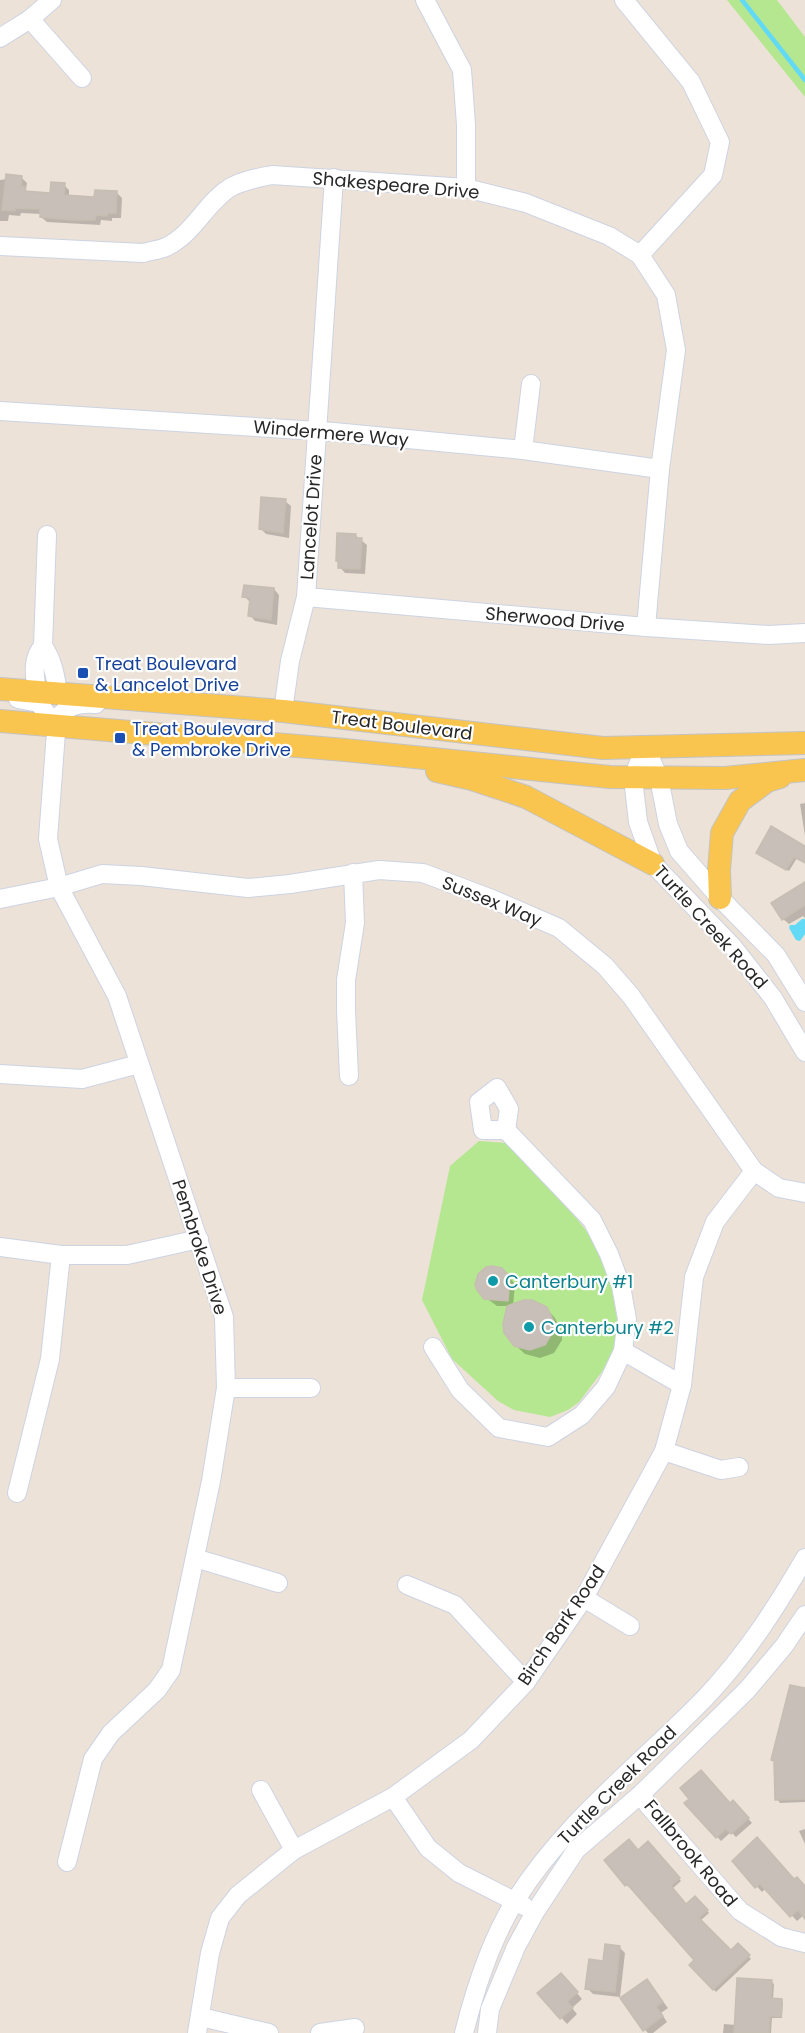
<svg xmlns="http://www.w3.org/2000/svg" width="805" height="2033" font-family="Poppins,sans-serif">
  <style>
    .green { fill: #b4e790 }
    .water { fill: #62daf6 }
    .shadow { fill: #0003 }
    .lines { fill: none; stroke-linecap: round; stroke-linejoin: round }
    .stream { stroke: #62daf6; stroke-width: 4.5 }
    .building { fill: #c7bfb8; stroke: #c7beb2; stroke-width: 1.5 }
    .minor-casing { stroke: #cdd3e2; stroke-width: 20 }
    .major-casing { stroke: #c3c3c3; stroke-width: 24 }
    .minor { stroke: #fff; stroke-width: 18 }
    .major { stroke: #fac54f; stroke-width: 22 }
    .transit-dot { fill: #1a4fb4; stroke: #fff; stroke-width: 2 }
    .culture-dot { fill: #0f9aa8; stroke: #fff; stroke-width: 2 }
    .labels { text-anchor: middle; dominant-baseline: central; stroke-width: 4.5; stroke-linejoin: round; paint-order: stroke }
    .street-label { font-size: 18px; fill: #282828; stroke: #fff }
    .transit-label { font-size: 18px; fill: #164399; stroke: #fff; text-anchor: start }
    .culture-label { font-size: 18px; fill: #0d838f; stroke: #fff; text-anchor: start }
  </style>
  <rect width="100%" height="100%" fill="#ece2d8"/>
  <!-- green -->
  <g class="green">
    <path d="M727 0H777L805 37V97Z"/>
    <path d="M479 1141 507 1143 577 1219 588 1233 605 1267 619 1310 616 1348 607 1365 579 1402 568 1410 550 1417 514 1410 498 1401 452 1359 422 1300 450 1166Z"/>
  </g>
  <!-- water -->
  <path class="water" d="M802 919H805V934L800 941 796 940 789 928 790 925H795Z"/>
  <!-- shadow -->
  <g class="shadow">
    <path d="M21 177 27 183 26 190 29 193 51 195 64 185 69 190V197L96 198 117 193 122 198 121 218H112V221L101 220 100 225 47 222 41 217V214L21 213 20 216 9 215 8 221H0V180Z"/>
    <path d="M285 501 291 506 289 538 266 534 260 528Z"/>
    <path d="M355 535 367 545 365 574 345 573 340 567V563L337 560Z"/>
    <path d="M274 589 279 595 277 625 255 621 250 615V602L244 596Z"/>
    <path d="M805 803V836L800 804Z"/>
    <path d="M805 847V863L797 858 789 871 760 855Z"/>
    <path d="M805 885V918L803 916 789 924 783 919Z"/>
    <path d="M508 1276 515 1284 513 1306 546 1308 555 1318 562 1332V1340L554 1353 540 1358 525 1354 515 1345 508 1306H497L481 1294Z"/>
    <path d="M805 1690V1802L780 1803 777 1799 776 1763 773 1760Z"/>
    <path d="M733 1802 752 1823 736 1837 731 1832 721 1841 686 1803 730 1804Z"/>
    <path d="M805 1829V1844L799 1831Z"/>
    <path d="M647 1843 681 1881 672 1889 686 1906 695 1898 709 1913 700 1921 730 1952 738 1945 751 1959 716 1992 691 1965 696 1960 630 1885 629 1887 626 1885 638 1852Z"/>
    <path d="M734 1861 805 1887V1916L804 1915 797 1921 766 1888 762 1892Z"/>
    <path d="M619 1947 625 1953 620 1997 593 1994 587 1988 604 1963Z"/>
    <path d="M566 1980 582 1999 572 2008 577 2014 567 2024 540 1994Z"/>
    <path d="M771 1981 774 1984 773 2000H781L783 2002 782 2018H772L771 2033H723L724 2024 736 2025Z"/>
    <path d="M652 1987 668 2008 661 2013 667 2022 653 2033H648L645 2030Z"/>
  </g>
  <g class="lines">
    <!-- stream -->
    <path class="stream" d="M742 0 805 80"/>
  </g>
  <!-- building -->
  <g class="building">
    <path d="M6 174 22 176 21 186 25 187V191L50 193 51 182 65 183 64 195 94 197 95 190 117 191 116 213H107V216L96 215 95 220H73L40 217V209L15 208V211L2 210Z"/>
    <path d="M261 497 286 499 283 533 259 529Z"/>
    <path d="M337 533 356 534V538H362L360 569 338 568V561H336Z"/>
    <path d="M244 585 274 588 271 620 248 616 250 598 242 597Z"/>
    <path d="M771 826 805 846V863L794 857 786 870 756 853Z"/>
    <path d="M805 882V905L782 920 771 903Z"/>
    <path d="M492 1266 502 1268 510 1277 508 1301 484 1299 477 1290 475 1285 478 1274 486 1267Z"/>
    <path d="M524 1300H532L547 1307 554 1322V1330L545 1345 530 1350 514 1346 504 1333 503 1324 507 1306Z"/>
    <path d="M790 1685 805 1688V1799L775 1800 774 1761 771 1760Z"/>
    <path d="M701 1770 730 1803 733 1800 749 1818 731 1834 726 1829 716 1838 684 1803 689 1799 680 1788Z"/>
    <path d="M757 1837 794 1879 797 1877 805 1886V1919L798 1910 790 1917 760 1884 755 1888 732 1861Z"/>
    <path d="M629 1839 638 1850 648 1841 680 1878 671 1886 686 1904 695 1896 708 1910 699 1918 731 1950 738 1943 750 1955 713 1990 689 1965 694 1960 627 1884 625 1886 604 1860Z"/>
    <path d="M605 1944 620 1946 615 1992 585 1989 589 1959 603 1961Z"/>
    <path d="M561 1973 578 1992 567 2002 573 2008 560 2019 537 1993Z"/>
    <path d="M737 1978 772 1980 771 1998 782 1999 781 2017 770 2016 769 2033H734Z"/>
    <path d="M647 1979 663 2002 656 2007 663 2016 643 2031 620 1998Z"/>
  </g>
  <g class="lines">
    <defs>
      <g id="minor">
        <path d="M425 0 462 70 466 125V188"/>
        <path d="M624 0 691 82 720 142 713 175 640 255"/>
        <path d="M30 19 82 78"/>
        <path d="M0 38 30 19 52 0"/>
        <path d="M0 246 143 253C150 251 159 250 166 247 194 234 206 202 231 187 244 180 257 178 272 175L466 188 526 203 609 236 640 255 666 295 676 350 660 469 646 627"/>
        <path d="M0 411 334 432 523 450 660 469"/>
        <path d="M523 450 531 384"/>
        <path d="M306 597 646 627 769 635 805 633"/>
        <path d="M43 646C53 660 56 678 58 694"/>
        <path d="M37 693C35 677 31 659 43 646L47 535"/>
        <path d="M18 699 39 703 55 726"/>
        <path d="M283 711 290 661 306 597 334 178"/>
        <path d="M645 746 633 778 638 822 653 864 733 947 773 998 805 1052"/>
        <path d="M645 746 659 778 668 824 679 851 720 898 776 955 805 1002"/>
        <path d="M0 899 59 887 102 874 141 876 248 888 290 884 379 870 423 873 492 899 559 928 605 966 631 996 754 1171 779 1188 805 1193"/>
        <path d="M0 1074 82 1079 139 1064"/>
        <path d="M349 1076 346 1010V980L355 923 353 873"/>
        <path d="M0 1247 61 1255H127L199 1239"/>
        <path d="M433 1347 460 1390 499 1428 548 1437 582 1415 606 1387 623 1351 627 1319 621 1286 609 1254 592 1220 506 1130H483L479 1102 497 1088 509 1109 506 1130"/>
        <path d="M623 1351 682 1385"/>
        <path d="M226 1388H311"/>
        <path d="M664 1451 721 1470 739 1467"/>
        <path d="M17 1493 50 1359 61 1255"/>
        <path d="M195 1558 278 1583"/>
        <path d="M407 1585 455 1605 526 1682"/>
        <path d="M584 1598 630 1626"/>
        <path d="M261 1790 294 1850"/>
        <path d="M641 1794 648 1805 740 1911 781 1937 805 1943"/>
        <path d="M393 1797 428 1848 459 1873 524 1906"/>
        <path d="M67 1862 93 1759 111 1733 157 1690 171 1670 211 1481 226 1388 224 1317 117 996 59 887 48 839 57 719C67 705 79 703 96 704"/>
        <path d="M201 2017 269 2033"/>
        <path d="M197 2033 210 1953 220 1918 238 1895 294 1850 393 1797 471 1740 526 1682 584 1598 664 1451 682 1385 694 1277 715 1222 754 1171"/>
        <path d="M320 2033 355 2028"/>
        <path d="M464 2033C475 1989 491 1940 515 1901 565 1821 640 1765 705 1698 745 1656 776 1608 805 1558"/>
        <path d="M487 2033 490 2009 516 1947 535 1912 576 1850 641 1794 747 1690 784 1646 805 1615"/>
      </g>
      <g id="major">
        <path d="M0 689 283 711 603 748 805 743"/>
        <path d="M0 721 345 750 610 777 725 778 805 770"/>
        <path d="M437 771 472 779 526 797 653 864"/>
        <path d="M720 898 719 870 722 833 740 801 767 781 780 777"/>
      </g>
    </defs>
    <!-- minor casing -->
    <use href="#minor" class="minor-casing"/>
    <!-- major casing -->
    <use href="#major" class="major-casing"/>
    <!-- minor -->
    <use href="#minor" class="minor"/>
    <!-- major -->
    <use href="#major" class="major"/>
  </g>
  <!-- markers -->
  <g class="transit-dot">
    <rect x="77" y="667" width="12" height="12" rx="3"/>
    <rect x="114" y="732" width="12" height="12" rx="3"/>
  </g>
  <g class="culture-dot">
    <circle cx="493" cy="1281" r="6"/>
    <circle cx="529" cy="1327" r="6"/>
  </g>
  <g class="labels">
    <!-- street labels -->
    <g class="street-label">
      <text transform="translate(396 185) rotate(5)">Shakespeare Drive</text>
      <text transform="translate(331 433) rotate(5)">Windermere Way</text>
      <text transform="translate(311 517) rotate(-86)">Lancelot Drive</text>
      <text transform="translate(555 619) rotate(5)">Sherwood Drive</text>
      <text transform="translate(402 725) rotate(7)">Treat Boulevard</text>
      <text transform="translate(492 901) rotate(22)">Sussex Way</text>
      <text transform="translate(711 927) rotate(48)">Turtle Creek Road</text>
      <text transform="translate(200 1247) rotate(72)">Pembroke Drive</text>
      <text transform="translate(561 1625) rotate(-56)">Birch Bark Road</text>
      <text transform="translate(617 1785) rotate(-45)">Turtle Creek Road</text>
      <text transform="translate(691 1853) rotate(50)">Fallbrook Road</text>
    </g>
    <!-- transit labels -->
    <g class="transit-label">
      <text x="95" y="663">Treat Boulevard<tspan x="95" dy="21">&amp; Lancelot Drive</tspan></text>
      <text x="132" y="728">Treat Boulevard<tspan x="132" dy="21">&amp; Pembroke Drive</tspan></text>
    </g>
    <!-- culture labels -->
    <g class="culture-label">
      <text x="505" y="1281">Canterbury #1</text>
      <text x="541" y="1327">Canterbury #2</text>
    </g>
  </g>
</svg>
